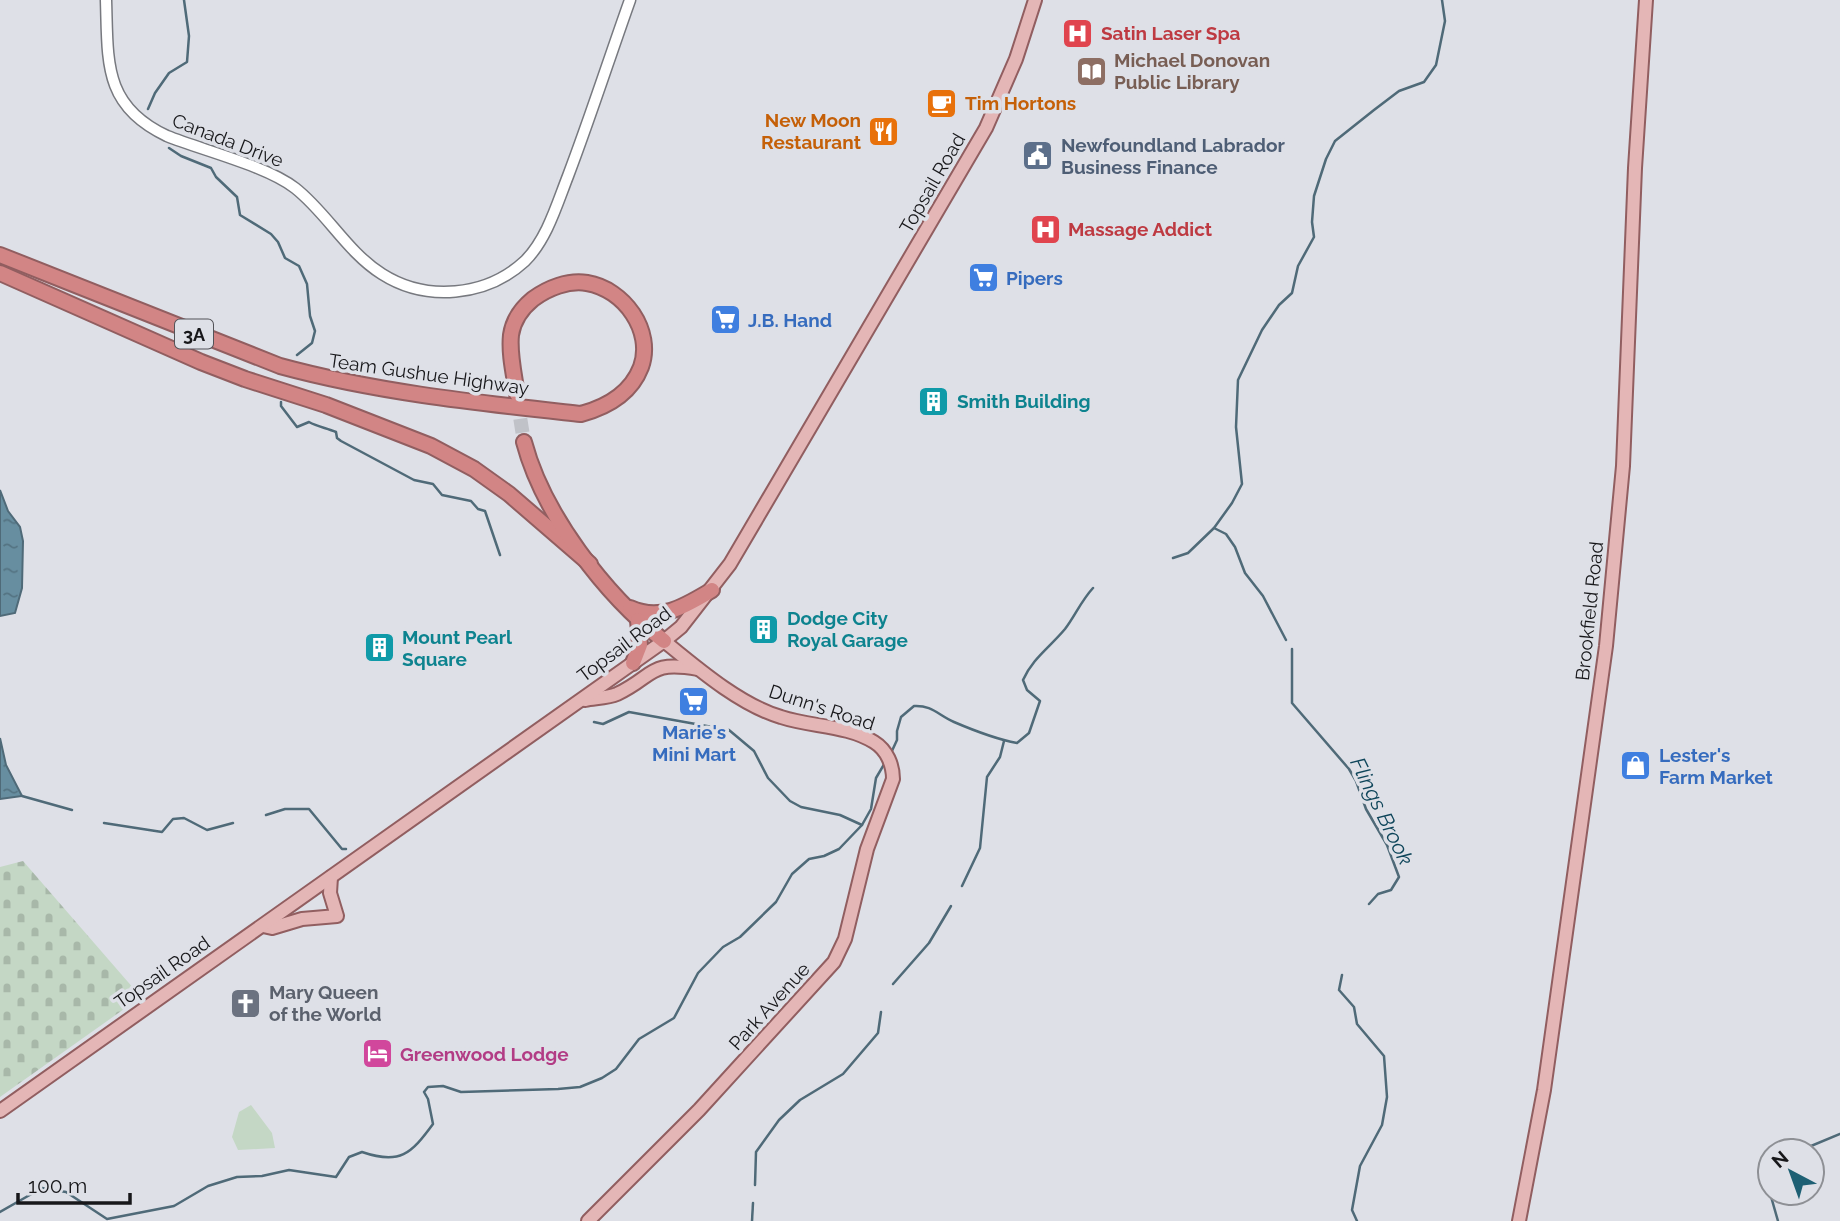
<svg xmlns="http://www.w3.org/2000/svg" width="1840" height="1221" font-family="Raleway,sans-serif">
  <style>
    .cemetery { fill: url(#cemetery-stones) }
    .green { fill: #c4d7c5 }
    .water { fill: url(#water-ripples); stroke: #4f6a78; stroke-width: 2 }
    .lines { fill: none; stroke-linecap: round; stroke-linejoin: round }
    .stream { stroke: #4f6a78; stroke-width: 2.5 }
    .highway-tunnel { stroke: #c0c2c8; stroke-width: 14; stroke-dasharray: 14 7; stroke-linecap: butt }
    .minor-casing { stroke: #77797f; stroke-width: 13 }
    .major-casing { stroke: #915e60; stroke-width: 16 }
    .highway-casing { stroke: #915e60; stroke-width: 18 }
    .minor { stroke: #fff; stroke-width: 10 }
    .major { stroke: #e4b6b6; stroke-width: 12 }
    .highway { stroke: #d28585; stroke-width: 14 }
    .labels { text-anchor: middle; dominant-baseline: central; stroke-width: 7; stroke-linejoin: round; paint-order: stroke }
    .shield { fill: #dee0e7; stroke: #535358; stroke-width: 2 }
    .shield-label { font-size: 18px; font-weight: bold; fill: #17171a }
    .health-label { font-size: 19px; font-weight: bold; fill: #be3a42; stroke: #dee0e7; text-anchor: start }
    .education-label { font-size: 19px; font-weight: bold; fill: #785e54; stroke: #dee0e7; text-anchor: start }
    .food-label { font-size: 19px; font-weight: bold; fill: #c56008; stroke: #dee0e7; text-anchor: start }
    .street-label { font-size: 19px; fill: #17171a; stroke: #dee0e7 }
    .service-label { font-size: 19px; font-weight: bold; fill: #4e5e75; stroke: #dee0e7; text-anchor: start }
    .shop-label { font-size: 19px; font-weight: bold; fill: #366cbe; stroke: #dee0e7; text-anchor: start }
    .culture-label { font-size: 19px; font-weight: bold; fill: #0d838f; stroke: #dee0e7; text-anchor: start }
    .worship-label { font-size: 19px; font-weight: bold; fill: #5b616d; stroke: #dee0e7; text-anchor: start }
    .hotel-label { font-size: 19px; font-weight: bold; fill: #b23c85; stroke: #dee0e7; text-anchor: start }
    .water-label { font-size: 21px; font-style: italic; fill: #0e455a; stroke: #dee0e7 }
  </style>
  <defs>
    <pattern id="cemetery-stones" width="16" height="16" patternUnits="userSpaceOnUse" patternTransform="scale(1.75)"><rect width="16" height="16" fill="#c4d7c5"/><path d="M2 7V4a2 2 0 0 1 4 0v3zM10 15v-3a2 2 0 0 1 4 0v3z" fill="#a8b8a9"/></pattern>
    <pattern id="water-ripples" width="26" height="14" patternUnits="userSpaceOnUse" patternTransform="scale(1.75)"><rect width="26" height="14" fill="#678ea0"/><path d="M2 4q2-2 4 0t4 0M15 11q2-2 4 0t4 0" fill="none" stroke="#547382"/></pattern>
  </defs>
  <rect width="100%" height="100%" fill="#dee0e7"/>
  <!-- cemetery -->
  <path class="cemetery" d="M23 861 141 997 0 1097V867Z"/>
  <!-- green -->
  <path class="green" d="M251 1105 272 1133 275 1148 238 1150 232 1137 239 1112Z"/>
  <!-- water -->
  <g class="water">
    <path d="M0 490 8 511 20 527 23 541 22 588 15 613 0 616Z"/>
    <path d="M0 738 6 765 22 796 0 799Z"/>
  </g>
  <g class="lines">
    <!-- stream -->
    <g class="stream">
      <path d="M148 109 155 93 169 73 187 62 189 36 184 0"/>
      <path d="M169 148 181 156 211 168 216 177 237 197 240 215 271 234 278 242 285 258 299 266 307 284 310 316 315 331 312 343 297 355"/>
      <path d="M281 402V406L297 427 309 422C318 427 327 428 336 432L337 438 341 441 414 480 433 484 442 495 471 501 478 509 485 511 500 555"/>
      <path d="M1214 528 1226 534 1235 547 1245 573 1263 596 1286 640"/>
      <path d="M1173 558 1188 553 1214 528 1232 503 1242 484 1236 427 1238 380 1262 330 1279 305 1292 293 1298 266 1314 237 1312 222 1314 196 1326 159 1335 141 1374 110 1399 91 1424 82 1436 65 1445 21 1442 0"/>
      <path d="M1292 649V703L1349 769 1356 781 1366 809 1387 845 1399 877 1391 890 1378 894 1369 904"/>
      <path d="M594 722 603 724 629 712 729 730 754 751 768 778 790 801 801 807 840 815 862 825"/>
      <path d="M891 753 897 740V731L901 717 914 706C932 705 938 715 954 722 975 731 995 739 1017 743L1029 733 1040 701 1027 690 1023 680C1032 659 1050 647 1065 629 1075 616 1081 601 1093 588"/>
      <path d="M22 796 72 810"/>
      <path d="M266 815 285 809H309L342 849H346"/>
      <path d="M104 823 162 832 173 819 184 818 207 830 233 823"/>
      <path d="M962 886 980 848 987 777 1000 757 1004 741"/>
      <path d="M1342 975 1339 990 1354 1007 1357 1024 1384 1056 1387 1097 1382 1125 1360 1166 1352 1210 1357 1221"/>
      <path d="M893 984 929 943 951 906"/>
      <path d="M1799 1151 1840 1134"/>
      <path d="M755 1185 756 1152 779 1120 800 1100 843 1074 878 1033 881 1012"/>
      <path d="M1770 1193 1778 1221"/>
      <path d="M0 1212 42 1188 66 1192 107 1219 174 1206 208 1186 237 1177 262 1176 289 1170 336 1177 349 1157 362 1152C400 1165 411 1154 433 1124L428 1099 424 1092 428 1087 443 1086 461 1092 558 1089 580 1087 602 1078 616 1069 639 1039 674 1018 698 973 723 947 740 937 776 902 792 874 809 859 824 856 839 849 862 825 871 809 876 778 886 761"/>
      <path d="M752 1221 753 1203"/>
    </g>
    <!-- highway-tunnel -->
    <path class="highway-tunnel" d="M517 398 524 442"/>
    <defs>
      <path id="minor" d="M106 0C108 62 103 106 167 136 202 150 267 166 295 188 327 213 347 252 382 274 426 302 486 297 525 261 547 239 557 204 568 176 590 118 609 59 630 0"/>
      <g id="major">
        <path d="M585 700C595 698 608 698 617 694 655 676 648 660 698 669"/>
        <path d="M263 926 272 928 302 919 337 916 330 893 331 877"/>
        <path d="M0 1111 664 641 681 627 730 564 986 128 1016 59 1035 0"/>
        <path d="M588 1221 699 1110 834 962 845 939 867 849 893 779C893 765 887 750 874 742 847 725 811 727 781 717 740 705 697 668 664 641"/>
        <path d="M1519 1221 1544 1090 1606 646 1623 466 1635 168 1646 0"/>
      </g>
      <g id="highway">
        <path d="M0 255 280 366C379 393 480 403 581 414 607 407 631 393 641 367 654 331 624 289 587 283 568 280 548 288 533 299 522 308 513 321 511 335 509 354 514 374 517 394"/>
        <path d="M0 273 201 362 245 379 326 405 431 446 474 469 509 494 590 564"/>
        <path d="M524 442C543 514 605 595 664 641"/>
        <path d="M630 608C661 622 685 606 712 590"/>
        <path d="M633 663 640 645 638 620"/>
      </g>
    </defs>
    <!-- minor casing -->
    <use href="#minor" class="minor-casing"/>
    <!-- major casing -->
    <use href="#major" class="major-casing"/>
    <!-- highway casing -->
    <use href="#highway" class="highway-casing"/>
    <!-- minor -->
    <use href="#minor" class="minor"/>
    <!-- major -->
    <use href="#major" class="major"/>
    <!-- highway -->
    <use href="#highway" class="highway"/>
  </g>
  <!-- icons -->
  <defs>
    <symbol id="hospital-square" viewBox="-11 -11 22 22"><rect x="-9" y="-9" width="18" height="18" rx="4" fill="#e0444e" stroke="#dee0e7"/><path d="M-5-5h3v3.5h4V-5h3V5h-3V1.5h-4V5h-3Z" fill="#fff"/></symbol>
    <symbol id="library-square" viewBox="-11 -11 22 22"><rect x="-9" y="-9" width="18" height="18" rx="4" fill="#8d6e63" stroke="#dee0e7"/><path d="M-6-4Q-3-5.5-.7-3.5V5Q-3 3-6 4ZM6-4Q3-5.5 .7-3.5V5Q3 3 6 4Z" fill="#fff"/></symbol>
    <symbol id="cafe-square" viewBox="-11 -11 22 22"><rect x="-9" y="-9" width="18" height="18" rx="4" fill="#e8710a" stroke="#dee0e7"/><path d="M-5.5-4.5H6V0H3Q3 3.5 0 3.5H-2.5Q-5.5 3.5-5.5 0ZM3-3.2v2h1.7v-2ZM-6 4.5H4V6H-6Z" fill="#fff"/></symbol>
    <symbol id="restaurant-square" viewBox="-11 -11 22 22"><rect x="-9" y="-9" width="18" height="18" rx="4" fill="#e8710a" stroke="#dee0e7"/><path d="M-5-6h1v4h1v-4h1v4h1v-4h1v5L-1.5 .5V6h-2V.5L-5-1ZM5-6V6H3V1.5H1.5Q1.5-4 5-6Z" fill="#fff"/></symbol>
    <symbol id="civic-square" viewBox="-11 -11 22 22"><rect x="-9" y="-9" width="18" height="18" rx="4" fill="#5c6f8a" stroke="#dee0e7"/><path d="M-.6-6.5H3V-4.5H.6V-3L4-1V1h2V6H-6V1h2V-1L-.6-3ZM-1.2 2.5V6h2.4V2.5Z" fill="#fff"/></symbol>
    <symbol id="supermarket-square" viewBox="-11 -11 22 22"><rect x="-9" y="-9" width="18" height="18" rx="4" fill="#3f7fe0" stroke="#dee0e7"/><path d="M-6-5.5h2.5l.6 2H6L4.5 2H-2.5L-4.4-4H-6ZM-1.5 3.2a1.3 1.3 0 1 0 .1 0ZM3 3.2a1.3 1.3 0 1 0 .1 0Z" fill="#fff"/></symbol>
    <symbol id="building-square" viewBox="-11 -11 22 22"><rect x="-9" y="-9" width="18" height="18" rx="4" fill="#0f9aa8" stroke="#dee0e7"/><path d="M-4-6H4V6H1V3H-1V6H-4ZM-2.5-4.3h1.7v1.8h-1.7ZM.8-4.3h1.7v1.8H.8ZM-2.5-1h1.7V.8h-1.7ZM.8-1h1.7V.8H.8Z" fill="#fff"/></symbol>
    <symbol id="shop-square" viewBox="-11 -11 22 22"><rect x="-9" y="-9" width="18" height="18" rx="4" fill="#3f7fe0" stroke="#dee0e7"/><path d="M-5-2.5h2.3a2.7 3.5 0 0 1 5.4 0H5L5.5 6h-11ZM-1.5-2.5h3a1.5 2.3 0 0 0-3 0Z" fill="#fff"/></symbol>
    <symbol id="church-square" viewBox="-11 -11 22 22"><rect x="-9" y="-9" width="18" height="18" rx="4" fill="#6b7280" stroke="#dee0e7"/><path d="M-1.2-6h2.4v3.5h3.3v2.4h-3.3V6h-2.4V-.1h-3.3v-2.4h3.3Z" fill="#fff"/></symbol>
    <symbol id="hotel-square" viewBox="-11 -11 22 22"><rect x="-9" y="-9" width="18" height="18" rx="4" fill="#d1479c" stroke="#dee0e7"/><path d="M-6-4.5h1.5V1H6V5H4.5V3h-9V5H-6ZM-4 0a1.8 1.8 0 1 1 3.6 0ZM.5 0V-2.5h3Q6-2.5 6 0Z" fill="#fff"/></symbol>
  </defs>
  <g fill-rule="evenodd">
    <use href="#hospital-square" x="1060" y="16" width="35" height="35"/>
    <use href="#library-square" x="1074" y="54" width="35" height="35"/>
    <use href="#cafe-square" x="924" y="86" width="35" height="35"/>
    <use href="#restaurant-square" x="866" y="114" width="35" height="35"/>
    <use href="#civic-square" x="1020" y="138" width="35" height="35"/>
    <use href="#hospital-square" x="1028" y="212" width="35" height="35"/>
    <use href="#supermarket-square" x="966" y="260" width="35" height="35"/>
    <use href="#supermarket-square" x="708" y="302" width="35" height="35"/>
    <use href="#building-square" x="916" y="384" width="35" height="35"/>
    <use href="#building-square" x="746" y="612" width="35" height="35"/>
    <use href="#building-square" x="362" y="630" width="35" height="35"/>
    <use href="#supermarket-square" x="676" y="684" width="35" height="35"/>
    <use href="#shop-square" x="1618" y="748" width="35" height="35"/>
    <use href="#church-square" x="228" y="986" width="35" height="35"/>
    <use href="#hotel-square" x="360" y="1036" width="35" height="35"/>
  </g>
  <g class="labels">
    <!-- shield labels -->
    <rect class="shield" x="175" y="319.5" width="38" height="29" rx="5"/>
    <g class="shield-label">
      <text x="194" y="334">3A</text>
    </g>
    <!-- health labels -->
    <g class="health-label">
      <text x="1101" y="33">Satin Laser Spa</text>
      <text x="1068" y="229">Massage Addict</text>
    </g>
    <!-- education labels -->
    <g class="education-label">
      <text x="1114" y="60">Michael Donovan<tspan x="1114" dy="22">Public Library</tspan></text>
    </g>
    <!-- food labels -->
    <g class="food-label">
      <text x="965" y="103">Tim Hortons</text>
      <text x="861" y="120" text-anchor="end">New Moon<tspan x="861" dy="22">Restaurant</tspan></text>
    </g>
    <!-- street labels -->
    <g class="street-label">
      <text transform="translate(228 140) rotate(21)">Canada Drive</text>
      <text transform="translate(932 183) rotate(-60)">Topsail Road</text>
      <text transform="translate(429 374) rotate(8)">Team Gushue Highway</text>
      <text transform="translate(1589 611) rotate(-84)">Brookfield Road</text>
      <text transform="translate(624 644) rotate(-37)">Topsail Road</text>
      <text transform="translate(822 707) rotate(18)">Dunn's Road</text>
      <text transform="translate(162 972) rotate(-35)">Topsail Road</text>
      <text transform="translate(769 1006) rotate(-48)">Park Avenue</text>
    </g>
    <!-- service labels -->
    <g class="service-label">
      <text x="1061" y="145">Newfoundland Labrador<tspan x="1061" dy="22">Business Finance</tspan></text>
    </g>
    <!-- shop labels -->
    <g class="shop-label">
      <text x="1006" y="278">Pipers</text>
      <text x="748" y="320">J.B. Hand</text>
      <text x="694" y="732" text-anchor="middle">Marie's<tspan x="694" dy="22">Mini Mart</tspan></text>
      <text x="1659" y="755">Lester's<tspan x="1659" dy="22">Farm Market</tspan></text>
    </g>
    <!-- culture labels -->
    <g class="culture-label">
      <text x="957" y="401">Smith Building</text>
      <text x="787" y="618">Dodge City<tspan x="787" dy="22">Royal Garage</tspan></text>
      <text x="402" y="637">Mount Pearl<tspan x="402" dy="22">Square</tspan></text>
    </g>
    <!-- worship labels -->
    <g class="worship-label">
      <text x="269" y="992">Mary Queen<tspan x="269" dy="22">of the World</tspan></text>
    </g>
    <!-- hotel labels -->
    <g class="hotel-label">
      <text x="400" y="1054">Greenwood Lodge</text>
    </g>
    <!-- water labels -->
    <g class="water-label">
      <text transform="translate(1382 811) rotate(64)">Flings Brook</text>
    </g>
  </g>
  <!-- north arrow -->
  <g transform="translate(1791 1172) rotate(319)"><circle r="33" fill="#dee0e7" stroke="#8e9095" stroke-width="2"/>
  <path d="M0-5L12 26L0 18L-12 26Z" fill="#1e6074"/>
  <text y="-10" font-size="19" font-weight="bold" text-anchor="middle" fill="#17171a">N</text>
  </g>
  <!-- scale -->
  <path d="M18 1193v10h112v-10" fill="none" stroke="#17171a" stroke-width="3.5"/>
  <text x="28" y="1193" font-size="21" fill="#17171a" stroke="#dee0e7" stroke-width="5" paint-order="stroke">100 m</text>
</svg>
